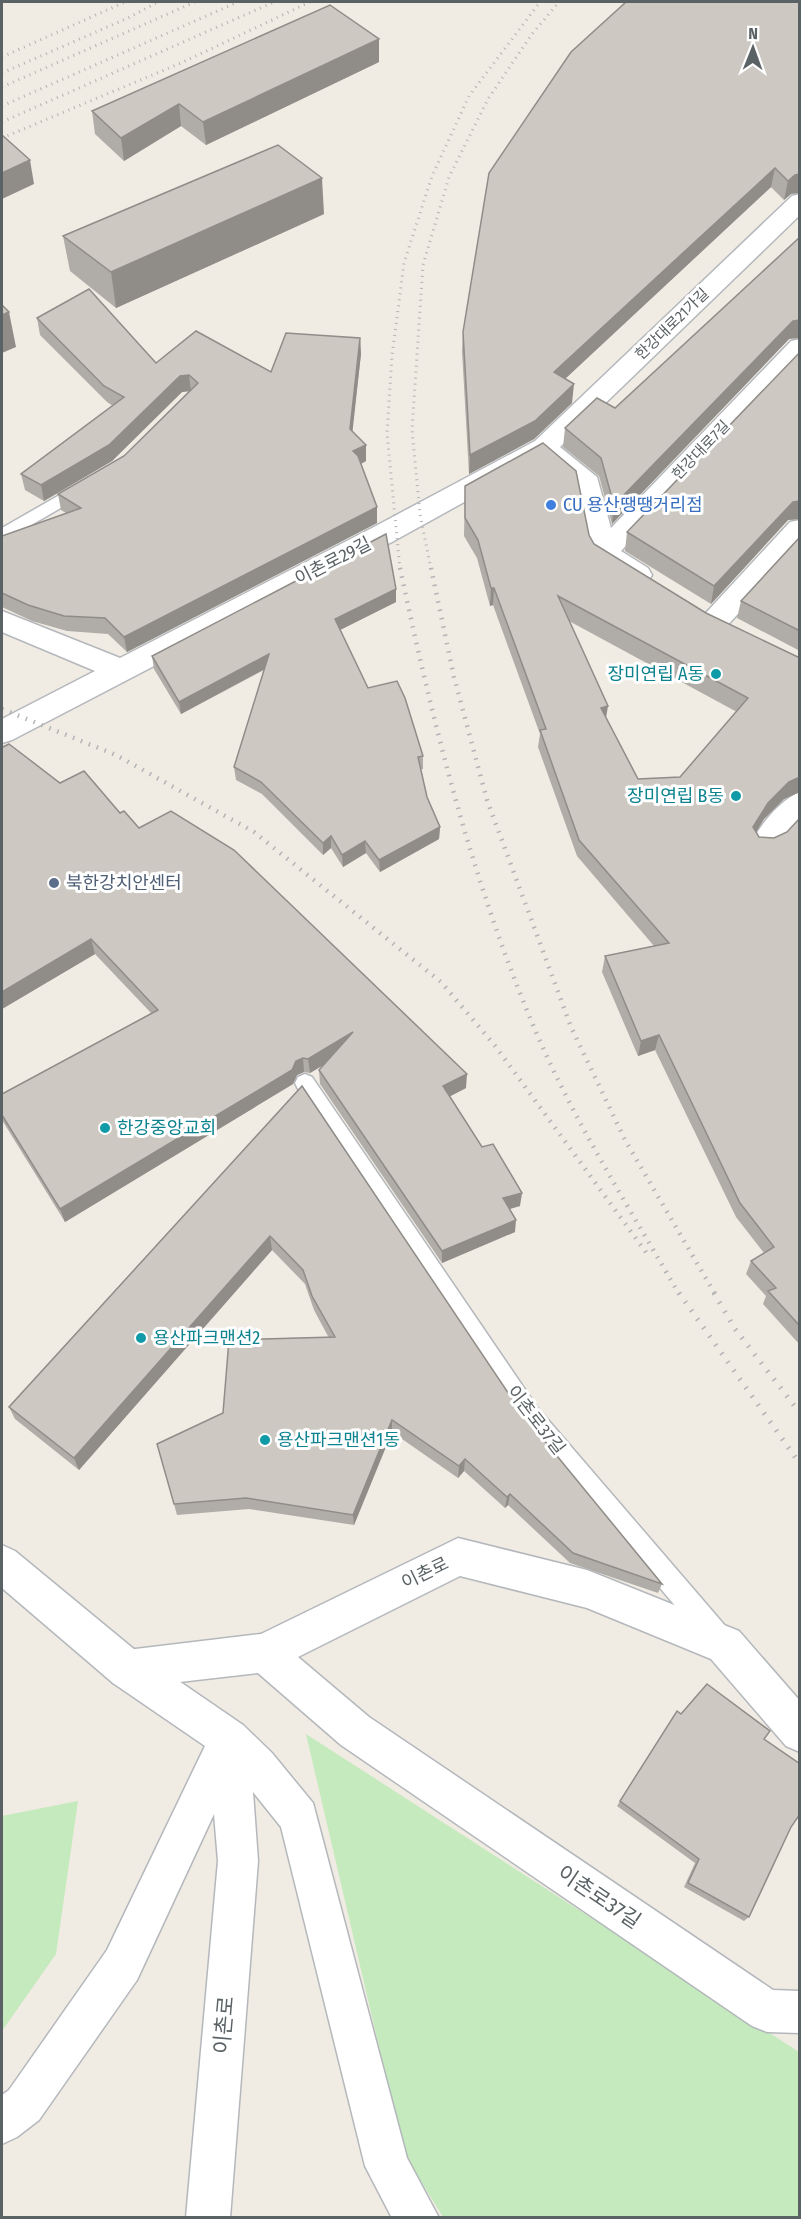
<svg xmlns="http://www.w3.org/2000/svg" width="801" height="2219" font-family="'Fira Sans Condensed','Noto Sans KR',sans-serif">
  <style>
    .green { fill: #c4eabd }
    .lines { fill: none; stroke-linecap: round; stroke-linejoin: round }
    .service-casing { stroke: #b4b8bc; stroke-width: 3 }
    .minor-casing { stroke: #b4b8bc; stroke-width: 3 }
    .tertiary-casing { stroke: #b4b8bc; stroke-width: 3 }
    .service { fill: #fff; fill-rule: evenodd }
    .minor { fill: #fff; fill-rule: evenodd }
    .tertiary { fill: #fff; fill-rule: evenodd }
    .rail-far2 { stroke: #b3b4b5; stroke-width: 3; stroke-dasharray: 1 5; stroke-linecap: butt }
    .rail-far1 { stroke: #b3b4b5; stroke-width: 4.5; stroke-dasharray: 1.5 7; stroke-linecap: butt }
    .rail { stroke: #b3b4b5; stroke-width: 5; stroke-dasharray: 1.5 9; stroke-linecap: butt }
    .wall { fill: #b0aca7; fill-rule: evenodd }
    .shaded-wall { fill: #908c88 }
    .building { fill: #cdc8c2; stroke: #908c88; stroke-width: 1.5; fill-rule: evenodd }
    .shop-dot { fill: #3f7fe0; stroke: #fff; stroke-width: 2 }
    .culture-dot { fill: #0f9aa8; stroke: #fff; stroke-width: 2 }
    .service-dot { fill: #5c6f8a; stroke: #fff; stroke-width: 2 }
    .labels { text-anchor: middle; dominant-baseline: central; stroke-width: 6; stroke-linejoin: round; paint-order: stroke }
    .far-street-label { font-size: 15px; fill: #5b6266; stroke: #fff }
    .shop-label { font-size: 18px; fill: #366cbe; stroke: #fff; text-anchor: start }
    .street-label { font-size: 18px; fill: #5b6266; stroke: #fff }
    .culture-label { font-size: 18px; fill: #0d838f; stroke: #fff; text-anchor: start }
    .service-label { font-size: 18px; fill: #4e5e75; stroke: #fff; text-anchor: start }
    .near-street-label { font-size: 21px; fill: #5b6266; stroke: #fff }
  </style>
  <rect width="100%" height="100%" fill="#f0ebe3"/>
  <!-- green -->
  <g class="green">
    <path d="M306 1734 799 2052V2217H443L404 2154Z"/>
    <path d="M78 1801 56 1954 2 2031V1816Z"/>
  </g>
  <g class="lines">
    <defs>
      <g id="service">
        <path d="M84 481 92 487 90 491 2 542V528Z"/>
        <path d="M305 1074 312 1077 537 1407 727 1628 730 1637 727 1646 718 1649 709 1646 521 1423 298 1089 295 1083 298 1077Z"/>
      </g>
      <g id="minor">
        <path d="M800 194V215L560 447 597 477 611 528 791 341 800 339V363L621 551 648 568 652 575 648 582C645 583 641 585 638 585 627 585 595 562 589 553L576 488 542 459 392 542 12 740 2 743V719L95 671 2 632V611L120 658 372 528 535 441 792 196Z"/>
        <path d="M800 520V547L724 629 714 632 704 629 700 622 704 615 790 522Z"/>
        <path d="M800 792V825C786 840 777 859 755 851L751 843C760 825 781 799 800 792Z"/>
        <path d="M458 1538 587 1570 739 1631 800 1701V1752L786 1746 711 1659 587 1608 460 1576 298 1657 369 1717 773 1990 800 1991V2033L767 2032 752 2026 341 1745 258 1673 127 1688 113 1683 108 1669 113 1655 127 1650 261 1634Z"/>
      </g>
      <path id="tertiary" d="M2 1545 15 1551 141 1655 243 1725 272 1753 313 1803 407 2158 439 2218H392L365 2166 281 1827 253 1792 258 1861 230 2218H186L218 1861 214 1814 137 1980 39 2120 17 2137 2 2144V2095L9 2090 107 1950 205 1746 113 1683 2 1588Z"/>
    </defs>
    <!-- service casing -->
    <use href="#service" class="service-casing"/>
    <!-- minor casing -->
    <use href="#minor" class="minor-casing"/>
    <!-- tertiary casing -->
    <use href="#tertiary" class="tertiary-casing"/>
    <!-- service -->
    <use href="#service" class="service"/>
    <!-- minor -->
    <use href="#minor" class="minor"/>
    <!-- tertiary -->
    <use href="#tertiary" class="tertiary"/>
    <!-- rail-far2 -->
    <g class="rail-far2">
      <path d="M2 57 125 2"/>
      <path d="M2 73 128 18 158 2"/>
      <path d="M2 87 195 2"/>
      <path d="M2 106 238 2"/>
      <path d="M2 122 274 2"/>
      <path d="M2 138 181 63 310 2"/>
      <path d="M400 569 387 433 392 356 404 263 432 176 469 96 540 2"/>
      <path d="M431 569 420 514 412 430 423 265 449 177 488 99 532 34 559 2"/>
    </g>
    <!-- rail-far1 -->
    <g class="rail-far1">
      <path d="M400 568C433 724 473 885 536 1032 575 1123 630 1209 679 1294"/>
      <path d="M431 568 454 677 487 800 571 1027 625 1140 715 1294"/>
      <path d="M2 709 116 755 254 832 441 982 496 1047 648 1255"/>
    </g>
    <!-- rail -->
    <g class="rail">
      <path d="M679 1293 800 1464"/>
      <path d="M714 1293 735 1329 800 1413"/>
    </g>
  </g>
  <!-- wall -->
  <g class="wall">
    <path d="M800 2 791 194 784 200 771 187 565 379 572 403 534 439 469 474 462 351 463 332Z"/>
    <path d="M379 62 206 145 181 126 124 161 95 134 92 111Z"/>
    <path d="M324 214 116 308 70 271 63 236Z"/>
    <path d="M37 318 156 363 271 372 360 338 361 354 352 431 366 445V461L361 464 377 523 127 652 108 634 67 631 32 621 2 607V536L66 513 61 510 58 494 124 456 189 391 182 392 112 461 44 501 25 490 21 474 113 406 107 402 40 335Z"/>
    <path d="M789 339 612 524 599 476 563 447 565 428Z"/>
    <path d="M800 352V519L788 520 711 604 625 551 627 532Z"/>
    <path d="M465 486 589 535 594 544 706 613 800 658V792L784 799 764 819 756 832 759 837 774 838 787 832 800 818V1345L763 1304 766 1296 746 1274 751 1261 764 1253 736 1217 655 1050 638 1056 602 972 605 956 654 946 577 856 538 747 540 734 493 605 490 606 477 558 464 536ZM569 621 737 712 680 777 638 779 606 718Z"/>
    <path d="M800 537V651L737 618 741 601Z"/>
    <path d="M396 589V602L340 630 368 688 423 756V769H421L427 797 440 827 439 839 380 872 366 853 343 867 331 848 323 855 262 794 236 780 234 767 264 670 181 714 154 669 152 656Z"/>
    <path d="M60 783 120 813 466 1088 450 1096 520 1206 510 1209 515 1232 442 1263 320 1084 319 1070 323 1065 310 1073 304 1072 297 1075 293 1084 65 1222 2 1120V1094L151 1013 95 954 2 1009Z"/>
    <path d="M302 1086 521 1412 662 1584 658 1593 570 1563 508 1505 505 1508 464 1471 458 1478 392 1432 354 1525 249 1509 177 1515 174 1504 223 1413 329 1338 314 1310 305 1284 272 1250 79 1470 15 1419 9 1407Z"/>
    <path d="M677 1711 681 1714 764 1739 791 1827 749 1917 744 1921 684 1887 695 1863 617 1806Z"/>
  </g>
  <!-- shaded-wall -->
  <g class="shaded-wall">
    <path d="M379 39V62L206 145 203 122Z"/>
    <path d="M179 104 181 126 124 161 121 138Z"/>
    <path d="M30 160 34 184 2 199V173Z"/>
    <path d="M775 168 771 187 552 391 554 372Z"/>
    <path d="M800 174V193L791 194 784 200 788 181 795 175Z"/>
    <path d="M322 178 324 214 116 308 111 272Z"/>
    <path d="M9 312 16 347 2 353V315Z"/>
    <path d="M800 320V338L789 339 612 524 614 505 793 321Z"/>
    <path d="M360 338 361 354 351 445 350 429Z"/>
    <path d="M189 375 191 391 182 392 112 461 44 501 41 485 180 376Z"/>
    <path d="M574 384 572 403 534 439 469 474 470 455Z"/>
    <path d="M366 445V461L353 468V451Z"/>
    <path d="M800 501V519L788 520 711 604 714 586 793 502Z"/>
    <path d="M377 507V523L127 652 124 637Z"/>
    <path d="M491 588H494L493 605 490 606Z"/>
    <path d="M396 589V602L336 632 335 619Z"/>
    <path d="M269 654 270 666 181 714 179 702Z"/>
    <path d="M608 706 605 724 601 708Z"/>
    <path d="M800 777V792L784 799 764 819 749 844 753 827 768 803 789 782Z"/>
    <path d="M440 827 439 839 380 872 379 860Z"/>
    <path d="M331 836V848L323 855V843Z"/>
    <path d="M365 841 366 853 343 867 342 855Z"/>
    <path d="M91 939 95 954 2 1009V992Z"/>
    <path d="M353 1032 354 1047 310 1073 308 1059Z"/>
    <path d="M659 1035 655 1050 638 1056 641 1041Z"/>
    <path d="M303 1058 304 1072 297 1075 293 1084 65 1222 60 1209 296 1061Z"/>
    <path d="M467 1074 466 1088 443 1100V1086Z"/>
    <path d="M522 1193 520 1206 502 1211 503 1198Z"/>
    <path d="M516 1220 515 1232 442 1263V1251Z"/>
    <path d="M270 1236 272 1250 79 1470 74 1458Z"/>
    <path d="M392 1420V1432L354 1525 353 1515Z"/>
    <path d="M465 1459 464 1471 458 1478 459 1466Z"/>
    <path d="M510 1494 508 1505 505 1508 507 1497Z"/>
  </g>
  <!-- building -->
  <g class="building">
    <path d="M626 2H800V174L795 175 788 181 775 168 554 372 574 384 535 421 470 455 463 332 489 173 571 52Z"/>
    <path d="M330 5 379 39 203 122 179 104 121 138 92 111Z"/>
    <path d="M2 135 30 160 2 173Z"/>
    <path d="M278 145 322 178 111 272 63 236Z"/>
    <path d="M800 237V320L793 321 614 505 601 458 565 428 597 398 615 408Z"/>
    <path d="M89 289 156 363 196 331 271 372 286 333 360 338 350 429 366 445 353 451 358 456 377 507 124 637 105 618 64 616 28 605 2 593V536L81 508 58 494 124 456 198 383 189 375 180 376 109 445 41 485 21 474 124 397 104 386 37 318Z"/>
    <path d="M2 305 9 312 2 315Z"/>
    <path d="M800 352V501L793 502 714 586 627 532Z"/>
    <path d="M543 443 576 471 589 535 594 544 706 613 800 658V777L789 782 768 803 753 827 759 837 774 838 787 832 800 818V1326L768 1291 776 1288 751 1261 774 1247 740 1203 659 1035 641 1041 605 956 669 943 579 840 540 730 546 729 494 588H491L478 540 465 518V486ZM558 596 748 698 680 777 638 779 601 708 608 706Z"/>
    <path d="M386 534 396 589 335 619 368 688 397 681 405 698 423 756 418 757 427 797 440 827 379 860 365 841 342 855 331 836 323 843 261 782 234 767 269 654 179 702 152 656Z"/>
    <path d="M800 537V631L741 601Z"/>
    <path d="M9 744 60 783 84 771 120 813 124 811 139 828 171 811 234 850 467 1074 443 1086 482 1147 493 1144 522 1193 503 1198 516 1220 442 1251 319 1070 353 1032 308 1059 303 1058 296 1061 292 1070 60 1209 2 1115V1094L158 1010 91 939 2 992V745L3 747Z"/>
    <path d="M302 1086 521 1412 662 1584 573 1553 510 1494 507 1497 465 1459 459 1466 392 1420 353 1515 246 1498 174 1504 157 1444 223 1413 229 1340 335 1337 312 1296 303 1270 270 1236 74 1458 9 1407Z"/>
    <path d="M707 1684 770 1731 764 1739 800 1764V1814L791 1827 749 1917 688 1883 699 1859 620 1801 677 1711 681 1714Z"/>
  </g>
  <!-- markers -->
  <circle class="shop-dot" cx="551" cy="505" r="6"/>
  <g class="culture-dot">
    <circle cx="716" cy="674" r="6"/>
    <circle cx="736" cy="796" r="6"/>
    <circle cx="105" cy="1128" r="6"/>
    <circle cx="141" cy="1338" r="6"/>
    <circle cx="265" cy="1440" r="6"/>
  </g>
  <circle class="service-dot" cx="54" cy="883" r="6"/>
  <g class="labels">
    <!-- far-street labels -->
    <g class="far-street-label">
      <text transform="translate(672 324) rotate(-44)">한강대로21가길</text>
      <text transform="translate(701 450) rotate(-46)">한강대로7길</text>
    </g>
    <!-- shop labels -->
    <g class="shop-label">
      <text x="563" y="505">CU 용산땡땡거리점</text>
    </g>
    <!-- street labels -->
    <g class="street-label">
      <text transform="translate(333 561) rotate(-27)">이촌로29길</text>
      <text transform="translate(536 1420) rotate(52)">이촌로37길</text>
      <text transform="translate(425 1573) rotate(-26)">이촌로</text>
    </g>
    <!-- culture labels -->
    <g class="culture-label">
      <text x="704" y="674" text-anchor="end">장미연립 A동</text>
      <text x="724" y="796" text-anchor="end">장미연립 B동</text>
      <text x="117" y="1128">한강중앙교회</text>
      <text x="153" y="1338">용산파크맨션2</text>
      <text x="277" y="1440">용산파크맨션1동</text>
    </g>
    <!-- service labels -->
    <g class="service-label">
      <text x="66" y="883">북한강치안센터</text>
    </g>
    <!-- near-street labels -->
    <g class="near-street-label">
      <text transform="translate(599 1897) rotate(34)">이촌로37길</text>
      <text transform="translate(224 2025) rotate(-85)">이촌로</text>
    </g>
  </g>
  <!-- border -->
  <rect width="801" height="2219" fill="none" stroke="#5b6266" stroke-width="6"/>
  <!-- north arrow -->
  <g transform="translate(753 48) rotate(1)" stroke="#ffffff" stroke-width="4.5" paint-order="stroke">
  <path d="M0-4.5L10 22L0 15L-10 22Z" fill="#5b6266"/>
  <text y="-9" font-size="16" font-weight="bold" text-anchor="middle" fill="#5b6266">N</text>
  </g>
</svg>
